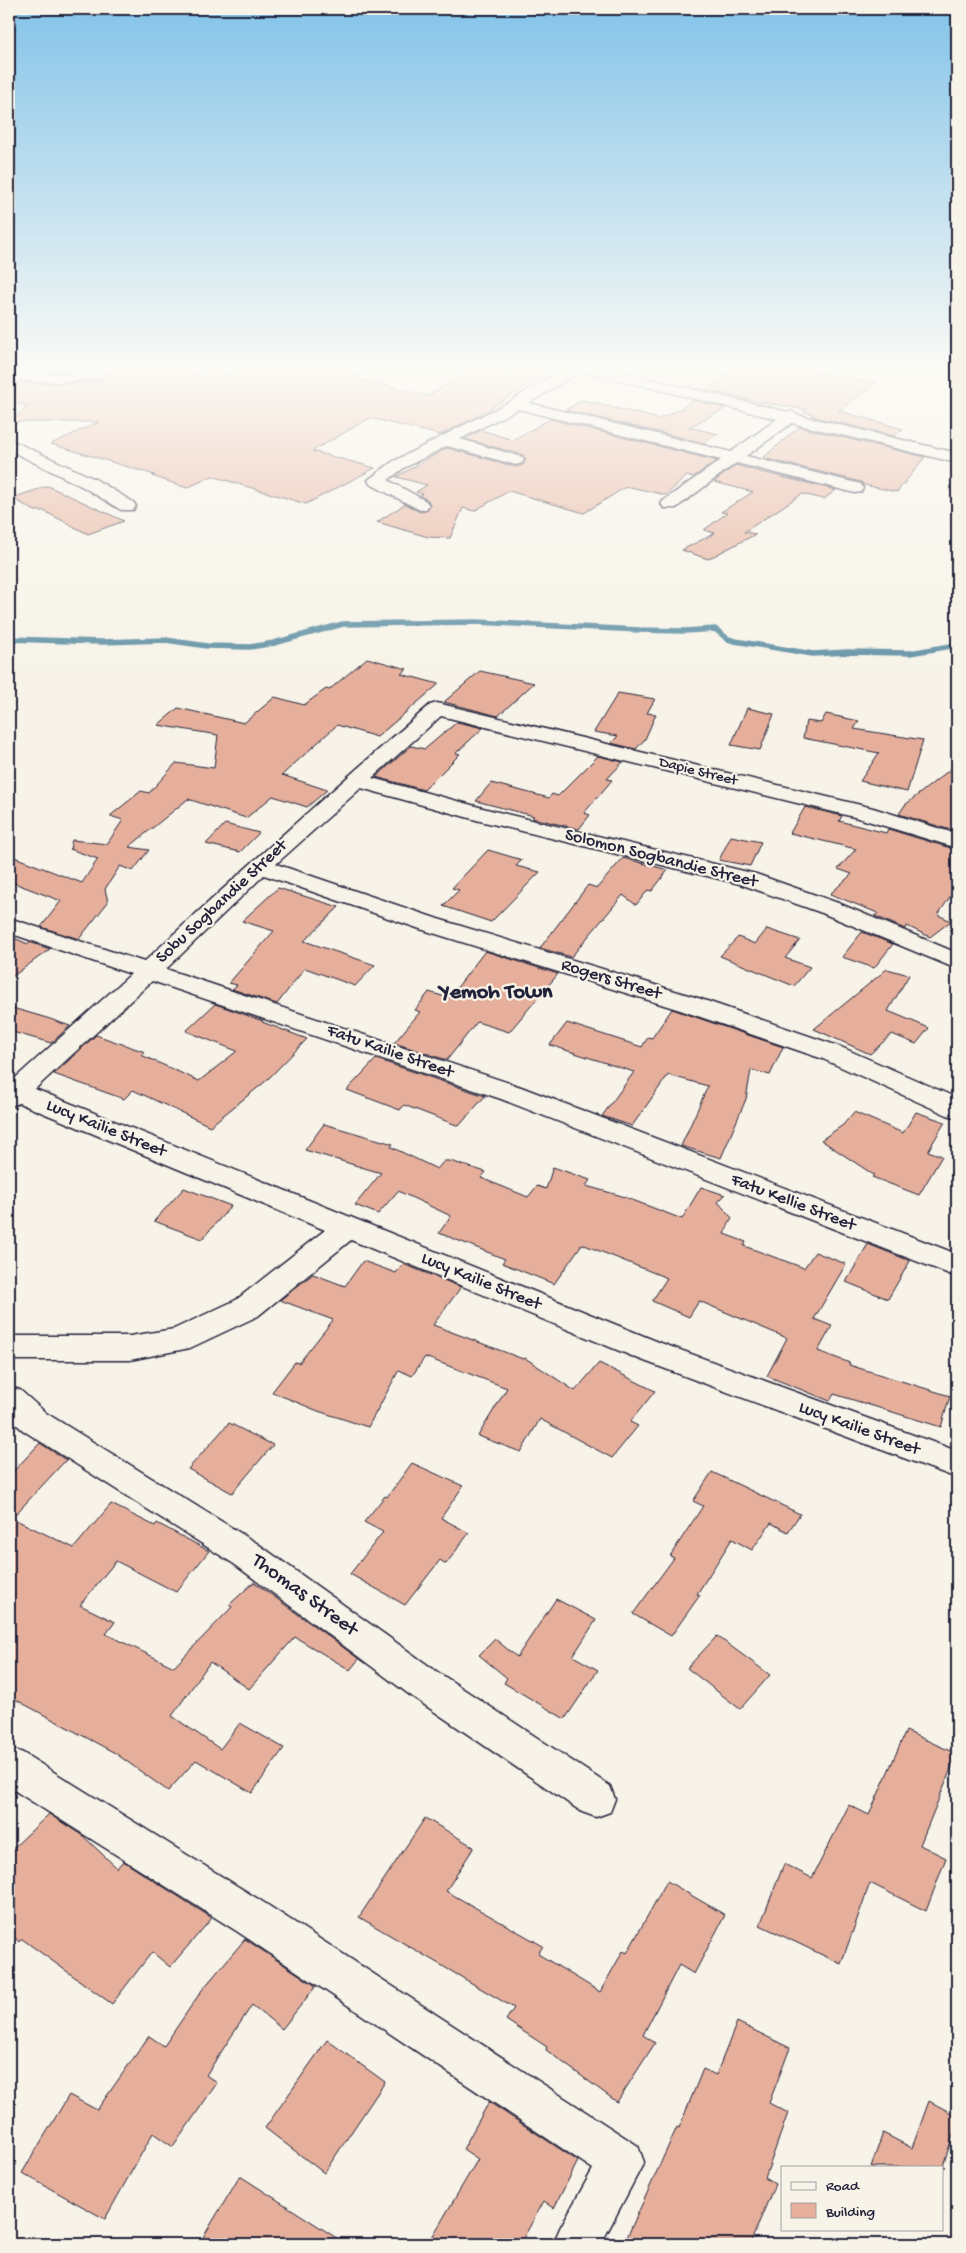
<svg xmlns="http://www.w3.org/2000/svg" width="966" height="2253" font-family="'Gochi Hand',sans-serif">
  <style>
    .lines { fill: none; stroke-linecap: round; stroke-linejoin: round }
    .stream { stroke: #6190a4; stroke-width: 5.5 }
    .building { fill: #e6af9b; stroke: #22223b }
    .minor-casing { stroke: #22223b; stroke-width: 3 }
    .minor { fill: #f7f3e8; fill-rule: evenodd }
    .labels { text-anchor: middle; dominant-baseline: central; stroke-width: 4.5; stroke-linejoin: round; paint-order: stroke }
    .far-street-label { font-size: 15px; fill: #22223b; stroke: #f7f3e8 }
    .street-label { font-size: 18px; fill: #22223b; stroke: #f7f3e8 }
    .near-street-label { font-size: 21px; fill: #22223b; stroke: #f7f3e8 }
    .district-label { font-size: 22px; font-weight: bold; fill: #22223b; stroke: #f7f3e8 }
  </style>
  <rect width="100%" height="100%" fill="#f7f3e8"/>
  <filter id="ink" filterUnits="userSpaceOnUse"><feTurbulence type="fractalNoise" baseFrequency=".02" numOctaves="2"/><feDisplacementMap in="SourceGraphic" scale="10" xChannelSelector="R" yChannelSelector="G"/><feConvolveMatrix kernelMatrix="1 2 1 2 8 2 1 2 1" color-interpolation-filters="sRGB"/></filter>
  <g filter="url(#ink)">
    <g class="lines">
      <!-- stream -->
      <path class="stream" d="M9 639 102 642 166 640 207 646 250 647 274 643 343 624 477 622 640 630 685 631 715 629 728 639 735 641 813 654 847 652 910 653 957 645"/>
    </g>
    <!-- building -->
    <g class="building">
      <path d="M9 367H168L202 376 210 371 241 378 259 367H377L355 378 428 396 474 367H557L483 413 440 435 370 418 312 451 375 468 306 504 212 476 187 488 152 476 155 475 51 444 99 422H10L28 406 9 401V382L62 384 101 380 105 374 101 370 96 369 62 372 9 370Z"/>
      <path d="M734 367H785L876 383 839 411 903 429 894 436 811 416 813 414 804 412 807 410 744 399 705 390Z"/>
      <path d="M582 400 659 419 682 408 693 400 726 408 689 427 718 434 704 443 565 410Z"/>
      <path d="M550 419 717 461 693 477 687 476 666 495 630 487 624 488 584 513 509 491 474 511 463 508 450 538 428 537 377 522 405 504 420 512 426 511 430 506 428 500 420 496 423 494 416 492 427 485 396 477 447 448 516 467 523 465 526 459 523 455 465 439 481 430 513 440Z"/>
      <path d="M799 427 925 457 897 492 864 485 861 482 763 458Z"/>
      <path d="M736 465 749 469 836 490 824 499 802 494 744 532 756 534 708 559 682 550 715 533 704 530 727 513 721 512 753 492 714 482Z"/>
      <path d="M48 486 124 521 88 534 44 511H35L12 498Z"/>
      <path d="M367 658 407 669 401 674 439 684 377 737 337 725 282 775 327 790 307 807 273 796 246 818 188 799 129 847 149 850 133 871 120 866 105 889 108 902 79 939 41 927 61 901 9 881V855L82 883 98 859 70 849 72 840 107 844 123 820 110 816 141 791 149 793 176 763 214 768 218 735 158 725 178 708 244 723 275 697 304 705 326 689 329 690Z"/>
      <path d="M480 671 534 683 498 716 444 702Z"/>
      <path d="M618 693 655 699 647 713 656 714 645 739 636 749 611 743 618 736 594 732Z"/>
      <path d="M747 708 774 714 760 750 731 745Z"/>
      <path d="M826 714 859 721 854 729 923 740 907 792 860 781 879 753 803 738 806 721 821 723Z"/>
      <path d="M457 722 483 728 456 753 460 754 424 790 376 777 411 746 425 749Z"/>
      <path d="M598 756 623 762 607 779 612 780 584 813 590 815 579 829 532 818 534 816 476 801 491 783 549 798 552 794 558 796Z"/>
      <path d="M957 764V832L899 814 905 805Z"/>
      <path d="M805 807 842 816 839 821 886 833 888 829 957 850V886L938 915 951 921 930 937 907 926 905 929 875 916 878 913 830 894 852 874 838 869 856 849 790 833Z"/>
      <path d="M225 824 259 833 240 852 206 844Z"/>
      <path d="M731 836 761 842 750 866 719 860Z"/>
      <path d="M488 850 522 860 516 866 540 872 491 922 443 906 459 890 452 888Z"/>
      <path d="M623 858 668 870 652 891 648 890 636 905 623 895 571 957 540 948 588 885 597 888Z"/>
      <path d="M278 888 339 907 304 941 375 965 355 986 305 968 277 1004 232 989 237 985 229 983 274 931 242 921Z"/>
      <path d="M767 929 800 940 785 958 810 967 794 986 720 956 738 937 755 944Z"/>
      <path d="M862 932 893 944 874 968 842 957Z"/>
      <path d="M9 936 28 944 29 942 50 949 9 979Z"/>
      <path d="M485 951 558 974 509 1032 477 1022 447 1060 394 1043 420 1012 415 1010 429 992 449 998Z"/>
      <path d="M887 969 909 975 888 1011 929 1028 916 1044 892 1034 870 1054 814 1029Z"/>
      <path d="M215 1004 263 1021 262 1022 307 1039 266 1081 210 1126 133 1090 124 1099 54 1074 96 1035 145 1052 141 1055 199 1081 237 1051 186 1031Z"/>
      <path d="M9 1007 47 1018 70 1026 51 1043 9 1031Z"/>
      <path d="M672 1009 783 1047 770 1075 751 1070 746 1099 721 1158 681 1146 708 1086 668 1075 632 1126 602 1116 634 1072 550 1045 567 1023 642 1047 648 1037 652 1038Z"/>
      <path d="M376 1059 485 1096 459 1126 404 1105 400 1110 347 1090Z"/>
      <path d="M854 1112 903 1133 916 1112 945 1122 928 1151 942 1156 919 1195 872 1177 874 1175 821 1140 843 1125Z"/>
      <path d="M324 1124 393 1144 391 1147 437 1169 444 1161H450L486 1172 481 1178 528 1197 537 1186 546 1189 553 1167 590 1180 586 1186 622 1196 682 1219 701 1187 725 1195 718 1202 732 1218 724 1234 746 1242 744 1246 804 1268 815 1252 846 1264 814 1319 832 1326 818 1351 850 1363 849 1365 950 1396 941 1427 834 1394 830 1401 767 1376 787 1338 699 1301 689 1317 652 1301 667 1278 582 1244 554 1284 502 1263 505 1259 439 1233 451 1216 398 1191 378 1214 355 1205 381 1173 305 1150Z"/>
      <path d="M184 1188 231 1206 202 1239 154 1221Z"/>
      <path d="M868 1244 910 1261 888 1299 846 1282Z"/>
      <path d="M363 1261 396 1273 403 1264 461 1287 433 1325 523 1359 525 1358 575 1391 599 1363 655 1391 630 1422 638 1426 612 1458 540 1419 521 1452 478 1436 507 1388 425 1357 412 1376 399 1370 368 1427 318 1411 272 1392 295 1362 299 1363 333 1320 280 1300 313 1274 345 1286Z"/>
      <path d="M229 1423 273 1445 232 1493 188 1469Z"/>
      <path d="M40 1443 66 1460 12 1518 74 1548 111 1504 155 1526 157 1523 209 1551 176 1592 116 1561 80 1605 115 1622 106 1634 174 1667 232 1607 229 1605 254 1582 359 1659 350 1670 295 1637 249 1689 210 1662 172 1716 220 1749 240 1723 284 1748 252 1793 196 1760 168 1791 115 1753 9 1696V1476Z"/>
      <path d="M412 1463 463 1486 441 1518 469 1533 446 1564 440 1560 405 1605 350 1574 383 1532 364 1522 385 1496 387 1497Z"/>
      <path d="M712 1472 800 1514 788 1532 771 1523 752 1550 732 1539 697 1594 700 1595 671 1636 633 1614 674 1558 670 1556 703 1506 693 1501Z"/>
      <path d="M556 1599 596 1620 573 1656 598 1670 565 1719 504 1683 507 1678 479 1655 495 1639 517 1657Z"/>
      <path d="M717 1636 770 1675 740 1709 687 1668Z"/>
      <path d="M906 1731 957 1754 920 1845 946 1858 926 1911 870 1883 841 1964 760 1925 784 1864 812 1878 849 1805 869 1815Z"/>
      <path d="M49 1814 83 1836 117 1868 123 1861 212 1918 170 1967 152 1952 112 2004 22 1939 19 1942 9 1931V1852Z"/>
      <path d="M425 1818 474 1847 446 1891 543 1946 538 1954 600 1992 623 1951 627 1953 667 1881 725 1915 694 1974 679 1965 643 2035 655 2043 617 2102 546 2050 547 2047 506 2020 514 2008 359 1917Z"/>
      <path d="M245 1939 316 1986 282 2029 252 2005 206 2075 217 2083 173 2147 153 2133 105 2219 22 2173 69 2095 97 2110 149 2036 164 2046 202 1990Z"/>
      <path d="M737 2022 790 2048 769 2103 788 2113 765 2178 775 2184 750 2244H624L677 2127 679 2128 703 2069 716 2075Z"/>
      <path d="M327 2040 385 2082 324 2173 265 2128Z"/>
      <path d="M929 2101 957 2116V2124L943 2165 946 2167H871L883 2133 912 2148Z"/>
      <path d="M489 2102 578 2161 554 2208 544 2201 520 2244H428L478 2159 463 2149Z"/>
      <path d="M240 2176 346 2244H199Z"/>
    </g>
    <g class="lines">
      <defs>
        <g id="minor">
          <path d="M566 367H601L788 412 791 411 798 415 957 453V463L792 423 746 456 861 484 863 488 861 492 855 493 736 463 676 508H664L661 504 664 500 721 460 518 409 460 439 522 457 524 460 522 463 516 465 447 446 404 468 388 480 426 501 429 505 426 509 420 510 370 484 368 480 392 462 511 401ZM581 371H582L777 419 731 452 529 403Z"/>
          <path d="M96 371 101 372 103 375 101 378 62 382 9 380V372L62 374Z"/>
          <path d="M9 439 95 479 133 502 136 506 133 510H121L83 487 9 450Z"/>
          <path d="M437 703 873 808 957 834V848L858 818 441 716 372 778 494 811 756 874 838 903 957 953V969L822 913 740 884 480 821 361 788 276 864 438 919 698 998 841 1047 957 1098V1118L947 1115 823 1059 680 1010 420 929 264 875 166 969 521 1087 957 1254V1277L501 1099 152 981 35 1089 661 1343 957 1451V1478L639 1359 351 1240 258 1316 190 1348 130 1360H9V1336H130L174 1329 236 1300 325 1230 19 1103 9 1107V1080L12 1081 131 974 9 933V918L144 962C238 874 333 789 430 705Z"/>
          <path d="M9 1387 20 1390 46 1413 258 1544 436 1671 610 1786 615 1799 610 1812 596 1817 582 1812 410 1695 234 1564 24 1431 9 1418Z"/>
          <path d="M9 1748 23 1753 266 1904 638 2146 644 2162 601 2244H553L560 2228 593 2169 238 1932 9 1787Z"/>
        </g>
      </defs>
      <!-- minor casing -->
      <use href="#minor" class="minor-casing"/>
      <!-- minor -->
      <use href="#minor" class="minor"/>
    </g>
  </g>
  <!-- sky -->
  <linearGradient id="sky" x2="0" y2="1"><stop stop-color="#83c3e9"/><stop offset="0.54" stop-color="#fbfaf5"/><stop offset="1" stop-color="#fbfaf5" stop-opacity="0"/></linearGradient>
  <rect width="966" height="683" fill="url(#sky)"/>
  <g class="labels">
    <!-- far-street labels -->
    <g class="far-street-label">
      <text transform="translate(698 772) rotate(14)">Dapie Street</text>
    </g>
    <!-- street labels -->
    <g class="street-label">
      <text transform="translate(661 859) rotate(14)">Solomon Sogbandie Street</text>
      <text transform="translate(222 902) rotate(-43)">Sobu Sogbandie Street</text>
      <text transform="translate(611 980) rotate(17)">Rogers Street</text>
      <text transform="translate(390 1052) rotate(19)">Fatu Kailie Street</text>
      <text transform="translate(106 1129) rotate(22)">Lucy Kailie Street</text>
      <text transform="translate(793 1203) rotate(21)">Fatu Kellie Street</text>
      <text transform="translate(481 1282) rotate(22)">Lucy Kailie Street</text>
      <text transform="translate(859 1429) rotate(20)">Lucy Kailie Street</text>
    </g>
    <!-- near-street labels -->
    <g class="near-street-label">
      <text transform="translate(304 1596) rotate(36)">Thomas Street</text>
    </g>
    <!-- district labels -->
    <g class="district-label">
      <text x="496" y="993">Yemoh Town</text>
    </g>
  </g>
  <!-- margin -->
  <rect width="966" height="2253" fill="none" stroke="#f7f3e8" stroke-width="30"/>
  <rect x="15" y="15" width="936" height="2223" fill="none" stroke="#22223b" stroke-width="2" filter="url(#ink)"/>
  <!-- legend -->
  <rect x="781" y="2166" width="162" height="65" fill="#f7f3e8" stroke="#a29fa3"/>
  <rect x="791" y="2182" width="25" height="8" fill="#f7f3e8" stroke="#a29fa3"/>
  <text x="826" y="2190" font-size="15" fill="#22223b">Road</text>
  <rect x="791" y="2203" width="25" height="15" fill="#e6af9b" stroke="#a29fa3"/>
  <text x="826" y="2216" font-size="15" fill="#22223b">Building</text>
</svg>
